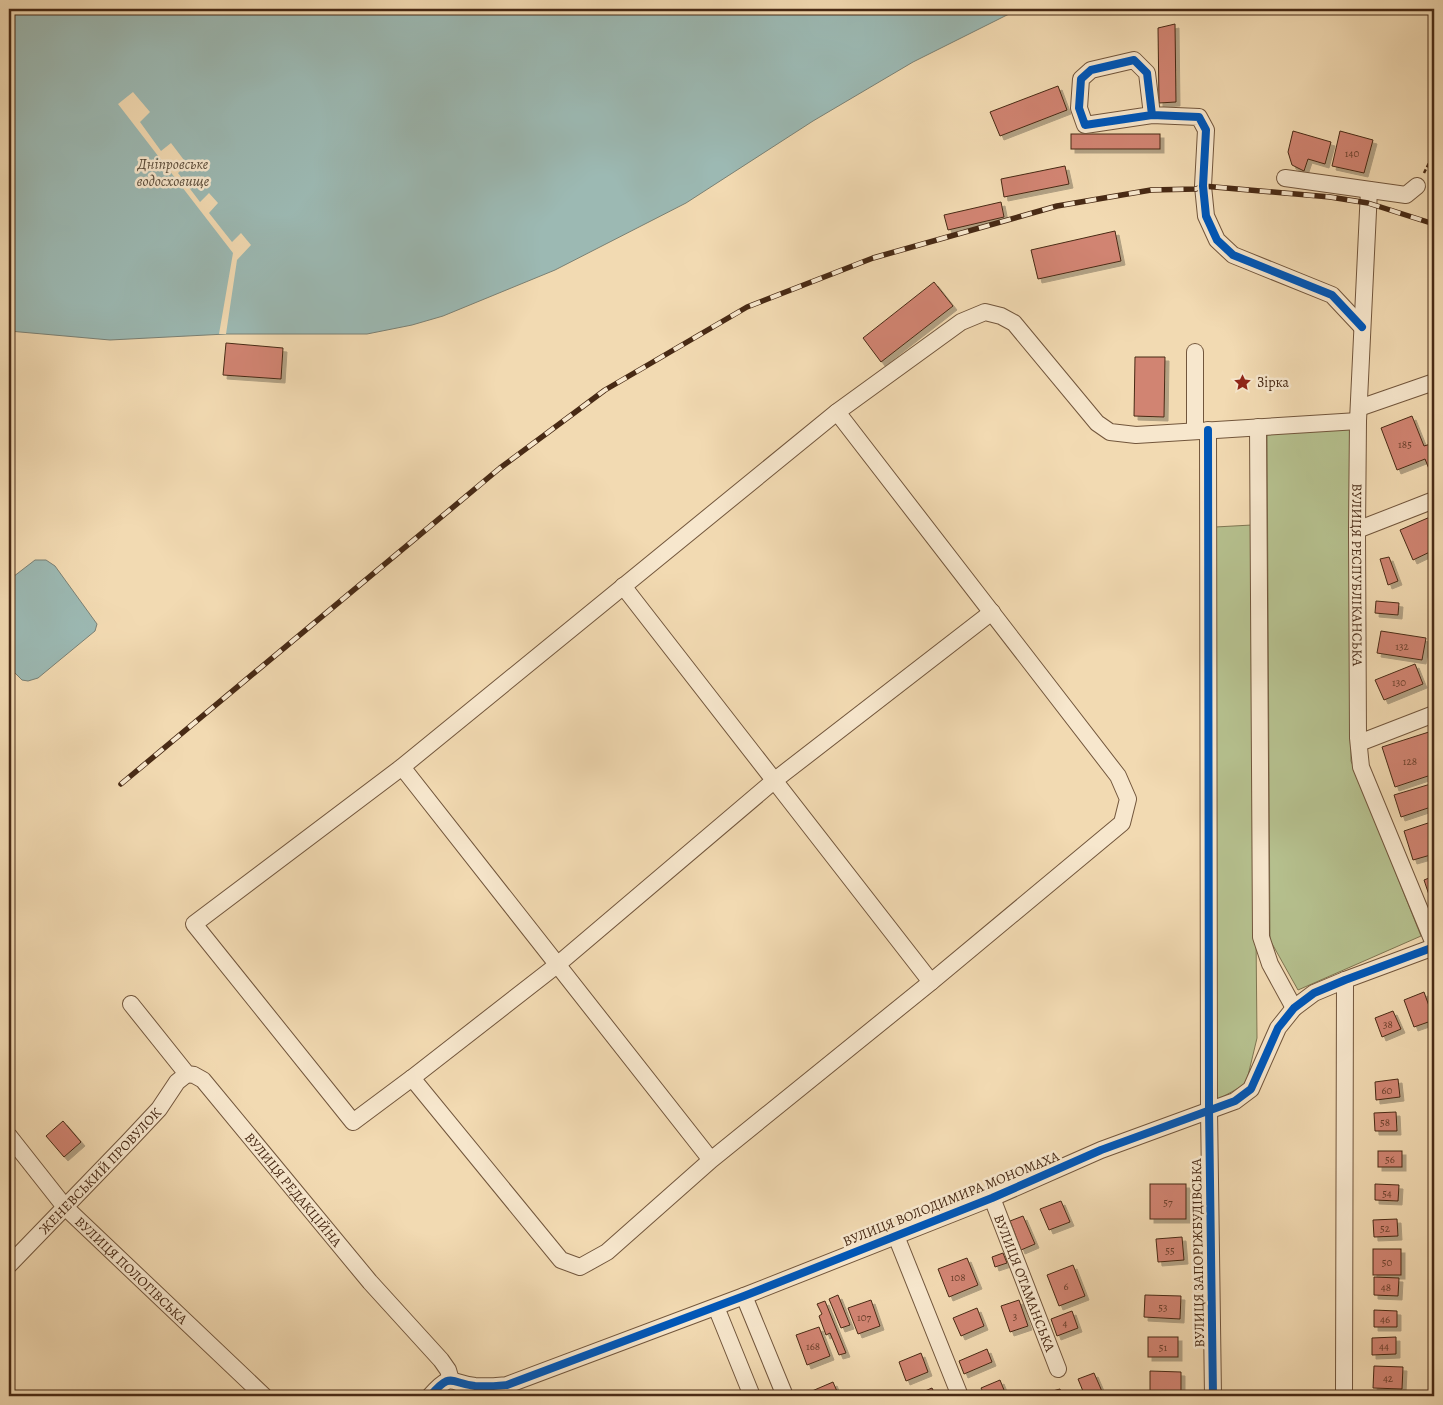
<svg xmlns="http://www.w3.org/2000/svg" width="1443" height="1405" font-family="Alegreya,serif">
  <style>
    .green { fill: #b6c18f; stroke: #7f7652 }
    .water { fill: #9cb9b3; stroke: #7a8074 }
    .pier { fill: #f2dab2 }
    .building { fill: #d18472; stroke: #482a15; filter: url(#shadow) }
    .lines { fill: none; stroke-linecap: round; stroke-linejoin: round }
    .minor-casing { stroke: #72563c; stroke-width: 18 }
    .path { stroke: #482a15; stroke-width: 2.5; stroke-dasharray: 4 2.5; stroke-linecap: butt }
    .minor { stroke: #f7e7cd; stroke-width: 16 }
    .rail-casing { stroke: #482a15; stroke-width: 5.5 }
    .rail { stroke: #f7e7cd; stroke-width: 4; stroke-dasharray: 11; stroke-linecap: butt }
    .cycleway-casing { stroke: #f7e7cd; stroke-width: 11 }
    .cycleway { stroke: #0057b8; stroke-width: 8 }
    .labels { text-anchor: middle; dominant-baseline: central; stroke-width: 5; stroke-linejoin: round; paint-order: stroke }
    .number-label { font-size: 11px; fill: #6a402c }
    .poi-label { font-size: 14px; fill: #482a15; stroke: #f7e7cd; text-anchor: start }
    .street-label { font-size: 14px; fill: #482a15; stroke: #f7e7cd }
    .water-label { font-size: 15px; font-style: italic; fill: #5d4e3c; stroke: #f7e7cd }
  </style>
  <defs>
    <filter id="shadow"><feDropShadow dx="4" dy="4" stdDeviation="0" flood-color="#0004"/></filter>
  </defs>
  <rect width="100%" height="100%" fill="#f2dab2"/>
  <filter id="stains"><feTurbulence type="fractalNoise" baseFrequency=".004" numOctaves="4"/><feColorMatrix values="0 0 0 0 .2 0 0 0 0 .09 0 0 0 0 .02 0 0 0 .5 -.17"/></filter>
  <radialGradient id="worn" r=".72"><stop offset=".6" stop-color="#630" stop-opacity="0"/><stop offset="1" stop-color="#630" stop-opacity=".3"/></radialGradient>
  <!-- green -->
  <g class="green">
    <path d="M1351 427V761L1421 936 1298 990 1270 940 1267 433Z"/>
    <path d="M1252 525 1257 1038 1246 1084 1215 1101V527Z"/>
  </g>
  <!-- water -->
  <g class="water">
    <path d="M9 9H1019L913 62 813 121 686 203 555 270 443 316 412 325 367 334H226L110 340 9 331Z"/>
    <path d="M35 560H46L55 566 97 624 95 631 38 678 28 681 22 680 9 667V580Z"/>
  </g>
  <!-- pier -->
  <path class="pier" d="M133 92 150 112 140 122 161 151 171 143 187 164 178 173 200 202 209 193 218 203 209 213 232 242 241 233 251 245 237 260 226 334H219L233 253 118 104Z"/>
  <!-- building -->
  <g class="building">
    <path d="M1175 24 1176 102 1159 103 1158 28Z"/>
    <path d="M1058 86 1067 110 1000 136 990 112Z"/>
    <path d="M1293 131 1331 142 1325 164 1308 159 1304 171 1292 165 1288 152Z"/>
    <path d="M1340 131 1373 140 1364 173 1332 166Z"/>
    <rect x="1071" y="134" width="89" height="15"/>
    <path d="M1065 166 1069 184 1004 197 1001 179Z"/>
    <path d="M1001 202 1004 217 948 230 944 215Z"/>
    <path d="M1115 231 1121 261 1038 279 1031 250Z"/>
    <path d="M934 282 953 306 881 362 863 338Z"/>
    <path d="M226 343 283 348 281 379 223 375Z"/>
    <path d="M1135 357H1165L1164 417 1134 416Z"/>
    <path d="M1412 416 1424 446 1434 443V473L1431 474 1425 459 1397 470 1381 428Z"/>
    <path d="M1430 517 1434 526V550L1413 560 1400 530Z"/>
    <path d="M1389 557 1398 581 1388 585 1380 559Z"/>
    <path d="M1376 601 1399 603 1398 615 1375 613Z"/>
    <path d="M1381 631 1426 638 1422 660 1377 653Z"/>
    <path d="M1415 664 1423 684 1384 700 1375 680Z"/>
    <path d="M1432 731 1434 738V774L1395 787 1382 747Z"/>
    <path d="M1434 783V806L1401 817 1394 795Z"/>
    <path d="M1434 821V854L1413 860 1404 831Z"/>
    <path d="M1434 876V900L1431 901 1424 880Z"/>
    <path d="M1424 992 1434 1020 1414 1027 1404 1000Z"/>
    <path d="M1393 1011 1401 1029 1382 1037 1375 1018Z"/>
    <path d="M1398 1079 1400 1097 1376 1100 1375 1082Z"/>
    <path d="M1396 1112 1397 1131H1375L1374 1113Z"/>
    <path d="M63 1121 81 1142 64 1157 46 1136Z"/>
    <rect x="1378" y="1151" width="24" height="16"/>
    <rect x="1150" y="1184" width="36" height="35"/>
    <path d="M1375 1184 1399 1185 1398 1201 1375 1200Z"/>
    <path d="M1061 1201 1070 1222 1049 1230 1040 1209Z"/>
    <path d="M1023 1216 1035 1244 1021 1250 1010 1221Z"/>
    <path d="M1397 1219 1398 1236 1374 1237 1373 1220Z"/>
    <path d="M1182 1237 1184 1260 1158 1262 1156 1239Z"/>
    <rect x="1373" y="1249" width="28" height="26"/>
    <path d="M1003 1253 1007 1263 995 1267 992 1257Z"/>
    <path d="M967 1258 978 1285 949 1297 938 1269Z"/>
    <path d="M1073 1265 1085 1296 1059 1306 1047 1275Z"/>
    <path d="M1374 1277 1399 1278 1398 1296 1374 1295Z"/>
    <path d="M838 1295 850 1325 841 1328 829 1299Z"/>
    <path d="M1145 1295 1181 1296 1180 1319 1144 1317Z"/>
    <path d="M871 1300 880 1326 858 1334 848 1308Z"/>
    <path d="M1019 1300 1028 1326 1010 1332 1001 1306Z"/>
    <path d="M825 1301 846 1353 839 1355 830 1333 826 1335 819 1316 822 1314 817 1304Z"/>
    <path d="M977 1308 984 1326 961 1336 953 1318Z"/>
    <path d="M1374 1310 1397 1311V1327H1374Z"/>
    <path d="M1072 1311 1078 1328 1057 1336 1051 1319Z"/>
    <path d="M819 1327 830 1356 807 1365 796 1335Z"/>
    <rect x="1148" y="1337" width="30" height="20"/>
    <path d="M1396 1337V1354L1372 1355V1338Z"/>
    <path d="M987 1349 992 1362 964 1374 959 1361Z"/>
    <path d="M921 1353 928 1372 906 1381 899 1362Z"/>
    <path d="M1374 1366 1403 1367 1402 1389 1373 1388Z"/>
    <path d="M1150 1371 1181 1372V1392H1150Z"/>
    <path d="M1094 1373 1104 1396H1085L1078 1379Z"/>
    <path d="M1000 1380 1006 1395 1001 1396H985L981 1388Z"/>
    <path d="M833 1382 839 1396H806L805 1394Z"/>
    <path d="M932 1388 936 1396H913Z"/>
    <path d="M1060 1389 1062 1396H1046L1045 1393Z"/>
  </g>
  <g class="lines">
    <defs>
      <g id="minor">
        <path d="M1152 115 1147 73 1134 60 1091 70 1081 79 1079 108 1085 125 1152 115 1199 117 1206 130 1203 186 1206 216 1217 240 1233 255 1332 295 1362 327"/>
        <path d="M1285 178 1406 195 1417 186"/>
        <path id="s1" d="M1369 190 1358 421 1357 530 1358 738 1361 767 1434 944"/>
        <path d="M1359 408 1434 382"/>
        <path d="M837 412 961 322 985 312 1001 316 1014 323 1097 423 1110 432 1136 435 1358 421"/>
        <path d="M1258 427 1261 937 1270 964 1294 1008"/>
        <path d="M1208 430 1209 1110 1213 1396"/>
        <path d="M1195 431V352"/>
        <path d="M1357 530 1434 500"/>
        <path d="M623 586 931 982"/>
        <path d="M1359 743 1434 714"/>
        <path d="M402 767 711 1160 931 982 1122 823 1128 799 1118 776 837 412 402 767 194 924 353 1122 412 1078 561 1260 580 1267 607 1252 711 1160"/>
        <path id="s2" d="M131 1004 187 1074 194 1075 203 1080 370 1282 441 1360 448 1370 451 1380"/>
        <path d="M412 1078 557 965 775 780 992 612"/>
        <path id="s3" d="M9 1136 65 1207 264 1396"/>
        <path id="s4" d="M992 1198 1058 1369"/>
        <path d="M896 1236 960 1396"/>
        <path id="s5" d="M9 1265 128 1142 159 1109 177 1082 187 1074"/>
        <path d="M744 1296 785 1396"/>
        <path d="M716 1307 752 1396"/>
        <path d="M430 1396C452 1371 449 1383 475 1386 486 1387 496 1386 507 1385L744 1296 992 1198 1101 1150 1235 1101 1251 1089 1278 1028 1294 1008 1314 993 1345 980 1434 947"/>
        <path d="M1344 1396 1345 980"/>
      </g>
    </defs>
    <!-- minor casing -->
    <use href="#minor" class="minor-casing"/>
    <!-- path -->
    <path class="path" d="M1424 173 1434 153"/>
    <!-- minor -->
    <use href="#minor" class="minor"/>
    <defs>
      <path id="rail" d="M121 784 500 468 605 390 747 307 873 258 1057 206 1151 190 1196 189 1203 186 1330 197 1368 203 1434 224"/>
    </defs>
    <!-- rail casing -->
    <use href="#rail" class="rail-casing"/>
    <!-- rail -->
    <use href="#rail" class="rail"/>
    <defs>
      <g id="cycleway">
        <path d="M1152 115 1147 73 1134 60 1091 70 1081 79 1079 108 1085 125 1152 115 1199 117 1206 130 1203 186 1206 216 1217 240 1233 255 1332 295 1362 327"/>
        <path d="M1208 430 1209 1110 1213 1396"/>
        <path d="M430 1396C452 1371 449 1383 475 1386 486 1387 496 1386 507 1385L744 1296 992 1198 1101 1150 1235 1101 1251 1089 1278 1028 1294 1008 1314 993 1345 980 1434 947"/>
      </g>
    </defs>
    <!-- cycleway casing -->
    <use href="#cycleway" class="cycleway-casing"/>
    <!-- cycleway -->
    <use href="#cycleway" class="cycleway"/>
  </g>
  <!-- icons -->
  <defs>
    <symbol id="sight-bare" viewBox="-9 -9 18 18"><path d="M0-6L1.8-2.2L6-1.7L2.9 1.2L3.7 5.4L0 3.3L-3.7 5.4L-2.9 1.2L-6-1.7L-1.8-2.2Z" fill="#8f2418" stroke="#f7e7cd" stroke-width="2.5" paint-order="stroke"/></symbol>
  </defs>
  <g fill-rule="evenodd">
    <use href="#sight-bare" x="1230" y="370" width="25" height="25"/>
  </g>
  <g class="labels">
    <!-- number labels -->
    <g class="number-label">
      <text x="1352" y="153">140</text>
      <text x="1405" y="444">185</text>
      <text x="1402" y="646">132</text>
      <text x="1399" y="682">130</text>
      <text x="1410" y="761">128</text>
      <text x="1388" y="1024">38</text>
      <text x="1387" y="1090">60</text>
      <text x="1385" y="1122">58</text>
      <text x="1390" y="1159">56</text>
      <text x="1387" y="1193">54</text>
      <text x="1168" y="1202">57</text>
      <text x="1385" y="1228">52</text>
      <text x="1170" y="1250">55</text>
      <text x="1387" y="1262">50</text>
      <text x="958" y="1277">108</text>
      <text x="1066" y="1286">6</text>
      <text x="1386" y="1287">48</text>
      <text x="1163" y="1307">53</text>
      <text x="1015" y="1316">3</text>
      <text x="864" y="1317">107</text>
      <text x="1385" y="1319">46</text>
      <text x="1065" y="1323">4</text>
      <text x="813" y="1346">168</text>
      <text x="1384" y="1346">44</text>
      <text x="1163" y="1347">51</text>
      <text x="1388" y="1378">42</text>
    </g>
    <!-- poi labels -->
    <g class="poi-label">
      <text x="1257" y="382">Зірка</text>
    </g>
    <!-- street labels -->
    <g class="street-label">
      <text stroke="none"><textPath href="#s1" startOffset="385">ВУЛИЦЯ РЕСПУБЛІКАНСЬКА</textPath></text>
      <text stroke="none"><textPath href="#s5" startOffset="131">ЖЕНЕВСЬКИЙ ПРОВУЛОК</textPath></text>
      <text stroke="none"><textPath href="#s2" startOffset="249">ВУЛИЦЯ РЕДАКЦІЙНА</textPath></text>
      <text transform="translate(951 1199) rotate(-22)">ВУЛИЦЯ ВОЛОДИМИРА МОНОМАХА</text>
      <text transform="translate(1198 1253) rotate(-91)">ВУЛИЦЯ ЗАПОРІЖБУДІВСЬКА</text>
      <text stroke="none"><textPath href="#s3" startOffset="182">ВУЛИЦЯ ПОЛОГІВСЬКА</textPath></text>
      <text stroke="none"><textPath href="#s4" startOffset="91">ВУЛИЦЯ ОТАМАНСЬКА</textPath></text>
    </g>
    <!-- water labels -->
    <g class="water-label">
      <text x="173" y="164">Дніпровське<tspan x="173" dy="17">водосховище</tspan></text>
    </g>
  </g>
  <!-- margin -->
  <rect width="1443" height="1405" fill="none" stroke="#f2dab2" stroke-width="30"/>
  <rect x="10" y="10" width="1423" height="1385" fill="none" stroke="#482a15" stroke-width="2.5"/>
  <rect x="15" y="15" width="1413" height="1375" fill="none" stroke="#482a15"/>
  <rect width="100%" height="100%" filter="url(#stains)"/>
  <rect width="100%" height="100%" fill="url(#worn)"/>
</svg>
